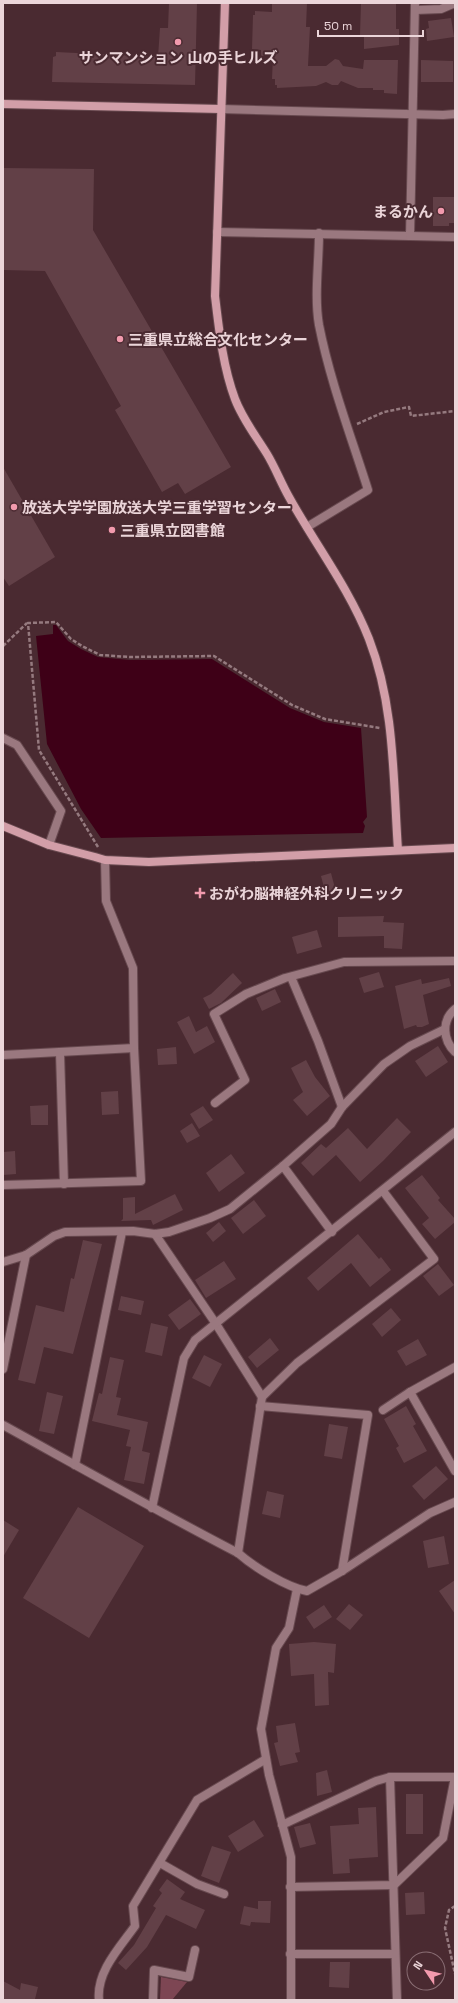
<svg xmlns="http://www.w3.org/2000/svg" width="458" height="2003" font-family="'Space Grotesk','Noto Sans JP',sans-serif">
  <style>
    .green { fill: #7d4653 }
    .water { fill: #3e0017 }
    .building { fill: #624047 }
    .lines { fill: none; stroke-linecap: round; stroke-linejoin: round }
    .street-casing { stroke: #67494f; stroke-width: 10 }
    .secondary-casing { stroke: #67494f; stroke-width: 10 }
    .path { stroke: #957a7f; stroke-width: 2.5; stroke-dasharray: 4 2; stroke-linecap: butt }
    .street { stroke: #9a787f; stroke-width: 8 }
    .secondary { stroke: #d29ea8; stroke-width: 8 }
    .poi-dot { fill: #f29aad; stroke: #4a2a31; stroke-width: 1.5 }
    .labels { text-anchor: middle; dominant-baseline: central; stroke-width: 4; stroke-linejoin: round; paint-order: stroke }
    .poi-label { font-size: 15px; font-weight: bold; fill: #ebd5d9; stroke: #4a2a31; text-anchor: start }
  </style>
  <rect width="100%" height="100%" fill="#4a2a31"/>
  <!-- green -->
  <path class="green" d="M161 1977 187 1982 172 2000H160Z"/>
  <!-- water -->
  <path class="water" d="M53 625H56L68 641 81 649 98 657 130 660 212 659 290 708 324 722 361 728 367 817 363 822 365 826 363 833 101 838 81 809 47 744 36 636 53 634Z"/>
  <!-- building -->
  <g class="building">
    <path d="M169 3H197L195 85 52 82 53 57 56 56V52L158 57 160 28H168Z"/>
    <path d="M272 3H307L306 27H310L308 66H326L335 59 339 60 343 66 363 69 364 60H398L397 94 384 93V90H373V88H358L341 81 338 85H332L326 82 316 86 277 88V85H275V79H272L273 56H261V50L252 49 253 15H255V11L272 12Z"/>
    <path d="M361 3 396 4V29H399V45L364 49V35H360Z"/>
    <path d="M451 18 454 37 427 41 426 29 429 28 428 21Z"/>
    <path d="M421 60 453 61V82H421Z"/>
    <path d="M3 168 94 169 93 230 231 467 185 494 178 483 162 492 115 410 121 406 45 271 3 270Z"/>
    <path d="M433 197H455V223H449V226H433Z"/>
    <path d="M3 467 55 557 9 586 3 577Z"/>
    <path d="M331 873 336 892 326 895 321 876Z"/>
    <path d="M384 916 383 922 404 923 402 949 384 948V936L338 937V917Z"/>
    <path d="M317 930 322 947 297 954 292 937Z"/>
    <path d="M379 972 384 987 364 993 359 978Z"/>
    <path d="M233 973 242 983 221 1003 209 1009 203 998 211 994Z"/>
    <path d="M449 978 451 986 423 995 429 1024 422 1027H417L416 1025 404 1029 395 986 421 979 422 984Z"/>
    <path d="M275 989 281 1002 262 1011 256 998Z"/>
    <path d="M189 1016 196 1032 207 1026 215 1042 194 1054 177 1022Z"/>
    <path d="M438 1046 448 1062 426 1077 415 1061Z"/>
    <path d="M176 1047 177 1064 158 1065 157 1049Z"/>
    <path d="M306 1060 315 1077 330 1096 307 1116 293 1100 303 1092 291 1068Z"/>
    <path d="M118 1091 119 1114 102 1115 101 1092Z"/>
    <path d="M48 1105V1125H31L30 1106Z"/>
    <path d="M203 1106 213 1120 199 1129 190 1114Z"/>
    <path d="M397 1118 411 1132 383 1161 360 1182 336 1155 313 1176 301 1163 321 1144 326 1148 348 1128 367 1149Z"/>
    <path d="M192 1123 200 1136 187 1143 180 1131Z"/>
    <path d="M15 1151 16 1174 3 1175V1152Z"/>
    <path d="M231 1154 245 1173 219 1192 206 1173Z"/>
    <path d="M422 1175 440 1198 438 1200 455 1219V1222L435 1239 422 1224 429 1218 405 1188Z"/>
    <path d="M175 1194 183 1210 153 1225 151 1220 121 1221 123 1219V1198L135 1197V1214Z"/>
    <path d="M254 1200 266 1216 243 1234 231 1218Z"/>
    <path d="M219 1222 226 1231 213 1242 206 1233Z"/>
    <path d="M358 1234 379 1259 381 1257 391 1270 370 1287 351 1263 318 1291 307 1278Z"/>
    <path d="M83 1240 102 1244 73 1354 44 1347 35 1384 18 1380 36 1305 64 1312 71 1278 74 1279Z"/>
    <path d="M224 1261 236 1279 206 1298 195 1280Z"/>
    <path d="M438 1264 454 1285 439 1296 423 1276Z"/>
    <path d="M121 1296 144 1301 141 1315 118 1310Z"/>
    <path d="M190 1299 201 1314 179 1330 168 1315Z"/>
    <path d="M391 1308 401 1320 382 1337 372 1324Z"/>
    <path d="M151 1323 168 1327 162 1356 145 1352Z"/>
    <path d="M270 1338 279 1350 257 1368 248 1357Z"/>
    <path d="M418 1339 427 1355 406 1366 397 1351Z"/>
    <path d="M204 1355 222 1364 210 1387 192 1378Z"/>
    <path d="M110 1357 124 1360 116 1397 121 1398 117 1415 148 1422 142 1451 150 1453 144 1484 124 1480 131 1447 126 1446 130 1430 92 1421 99 1393 102 1394Z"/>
    <path d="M47 1392 63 1396 54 1434 39 1431Z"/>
    <path d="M406 1406 416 1424 413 1426 427 1451 404 1463 396 1448 399 1446 384 1419Z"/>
    <path d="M329 1424 348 1427 342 1459 324 1456Z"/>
    <path d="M436 1466 448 1479 424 1500 412 1486Z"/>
    <path d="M267 1491 284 1495 280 1518 262 1514Z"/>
    <path d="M78 1507 144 1546 89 1638 23 1598Z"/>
    <path d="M3 1520 19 1530 3 1557Z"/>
    <path d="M444 1536 449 1564 428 1568 423 1541Z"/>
    <path d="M455 1580V1614L439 1591Z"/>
    <path d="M349 1604 363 1615 350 1630 336 1619Z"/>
    <path d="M324 1605 332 1617 314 1629 306 1617Z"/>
    <path d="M314 1642 336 1644 334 1673 328 1672 329 1705 315 1706 314 1674 291 1676 289 1644Z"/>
    <path d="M295 1723 300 1752 295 1753 298 1762 280 1766 274 1743 278 1742 276 1726Z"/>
    <path d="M327 1770 332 1792 317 1796 316 1773Z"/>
    <rect x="406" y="1794" width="17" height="40"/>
    <path d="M376 1807 378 1857 349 1859 350 1873 333 1874 330 1826 359 1824 358 1808Z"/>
    <path d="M254 1820 264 1836 238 1852 228 1836Z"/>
    <path d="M310 1823 316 1844 300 1848 294 1827Z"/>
    <path d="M212 1846 231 1852 219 1883 201 1876Z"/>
    <path d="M167 1879 185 1892 180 1899 205 1910 196 1929 166 1915 147 1947 126 1970 118 1963 134 1945 156 1908 153 1906 162 1893 159 1890Z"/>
    <path d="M424 1892 425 1914 406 1915 405 1893Z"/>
    <path d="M258 1901H271L270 1923 251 1922 250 1926 240 1924 244 1906 258 1909Z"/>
    <path d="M330 1962H350L349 1988 329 1987Z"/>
    <path d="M3 1981 20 1990 21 1983 38 1987 35 1999 37 2000H3Z"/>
  </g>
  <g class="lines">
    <defs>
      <g id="street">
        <path d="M415 10 441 9 455 3"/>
        <path d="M221 109 443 115 455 114"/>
        <path d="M217 232 410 236 415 3"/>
        <path d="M410 236 455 237"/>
        <path d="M307 527 368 490C351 436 330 381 319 325 314 296 319 263 319 233"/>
        <path d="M3 738 17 745 61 811 49 845"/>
        <path d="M291 977 318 1041 342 1107"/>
        <path d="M455 1009C441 1021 443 1040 455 1052"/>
        <path d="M60 1053 64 1184"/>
        <path d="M3 1055 134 1048"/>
        <path d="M215 1103 245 1080 214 1014 246 994 285 978 344 962 455 961"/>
        <path d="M283 1166 332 1232"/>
        <path d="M3 1185 141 1181 134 1048 133 968 106 901 105 860"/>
        <path d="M155 1234 216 1324 262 1397"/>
        <path d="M3 1262 26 1255 54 1236 65 1232 133 1231 155 1234 169 1232 210 1218 230 1209 283 1166 331 1124 342 1107 384 1064 410 1046 445 1029"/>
        <path d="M3 1369 26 1255"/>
        <path d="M410 1392 455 1471"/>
        <path d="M260 1406 368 1415 342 1571"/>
        <path d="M383 1410 410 1392 455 1367"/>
        <path d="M3 1425C81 1468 159 1512 238 1553 254 1567 286 1587 307 1591L342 1571 430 1513 455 1502"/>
        <path d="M75 1465 122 1232"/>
        <path d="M152 1508 182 1367 184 1358 195 1340 455 1132"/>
        <path d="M238 1553 262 1397 297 1363 434 1259 383 1191"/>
        <path d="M390 1777 397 2000"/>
        <path d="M282 1825 376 1781 390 1777H455L443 1838 394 1885 290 1887"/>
        <path d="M160 1863 197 1884 224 1894"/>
        <path d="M290 1954H395"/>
        <path d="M99 2000C96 1972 120 1947 135 1926L133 1906 197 1800 266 1759"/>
        <path d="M153 2000 154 1970 189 1977 195 1950"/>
        <path d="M291 2000V1857L269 1775 261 1729 276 1648 289 1628 297 1589"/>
      </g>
      <g id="secondary">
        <path d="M225 3 215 296C219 330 223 367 235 399 243 420 256 436 267 454 275 467 281 483 289 497 315 544 349 588 369 639 395 706 393 779 398 850"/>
        <path d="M3 104 221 109"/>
        <path d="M3 826 49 845 95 857 105 860 149 862 455 848"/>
      </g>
    </defs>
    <!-- street casing -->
    <use href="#street" class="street-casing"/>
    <!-- secondary casing -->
    <use href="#secondary" class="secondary-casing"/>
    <!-- path -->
    <g class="path">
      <path d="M357 424 384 412 409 407 411 416 455 411"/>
      <path d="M3 646 27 623"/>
      <path d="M98 847 39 750 28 623 56 622 71 639 82 646 100 655 130 657 214 656 292 705 325 719 380 728"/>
      <path d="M455 1906 449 1910 445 1928 455 1974"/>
    </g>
    <!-- street -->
    <use href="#street" class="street"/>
    <!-- secondary -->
    <use href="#secondary" class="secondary"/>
  </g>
  <!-- markers -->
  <g class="poi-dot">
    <circle cx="178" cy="42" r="4"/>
    <circle cx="441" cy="211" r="4"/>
    <circle cx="120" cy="339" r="4"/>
    <circle cx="14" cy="507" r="4"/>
    <circle cx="112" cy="530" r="4"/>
    <path d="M198 887h4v4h4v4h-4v4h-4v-4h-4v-4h4z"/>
  </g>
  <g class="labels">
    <!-- poi labels -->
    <g class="poi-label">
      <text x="178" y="57" text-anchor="middle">サンマンション 山の手ヒルズ</text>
      <text x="433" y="211" text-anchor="end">まるかん</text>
      <text x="128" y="339">三重県立総合文化センター</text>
      <text x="22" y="507">放送大学学園放送大学三重学習センター</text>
      <text x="120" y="530">三重県立図書館</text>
      <text x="209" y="893">おがわ脳神経外科クリニック</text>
    </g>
  </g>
  <!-- border -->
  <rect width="458" height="2003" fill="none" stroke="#ebd5d9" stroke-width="8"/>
  <!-- north arrow -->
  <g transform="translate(426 1971) rotate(305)"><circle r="19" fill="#4a2a31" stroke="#8a6e74"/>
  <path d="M0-3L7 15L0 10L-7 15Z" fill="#f29aad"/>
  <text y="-6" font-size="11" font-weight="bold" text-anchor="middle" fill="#ebd5d9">N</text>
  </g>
  <!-- scale -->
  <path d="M318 30v6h105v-6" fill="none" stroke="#ebd5d9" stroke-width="2"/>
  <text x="324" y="30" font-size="12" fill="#ebd5d9" stroke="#4a2a31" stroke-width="3" paint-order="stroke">50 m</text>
</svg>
